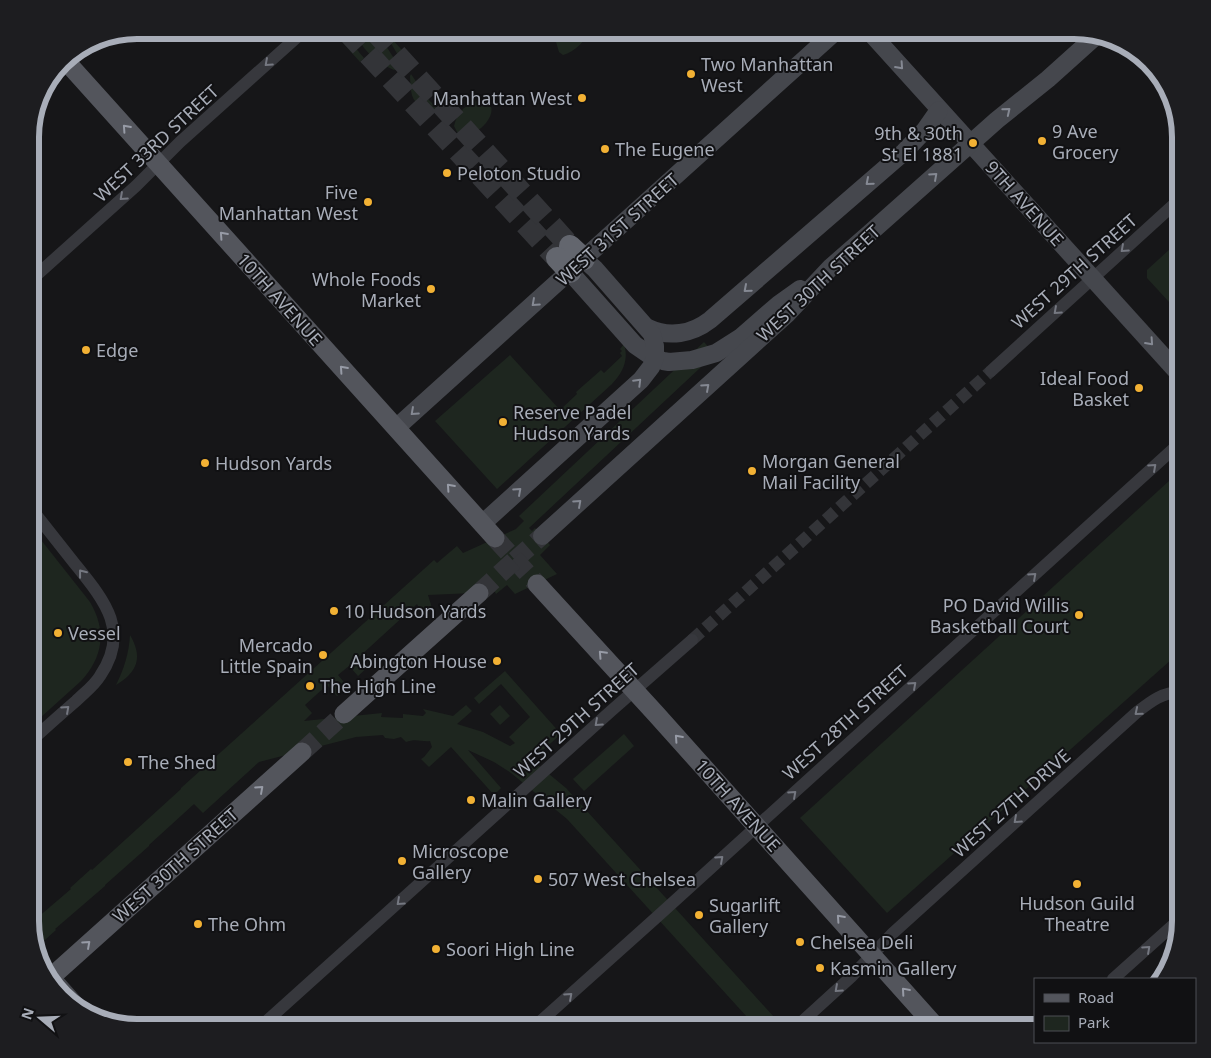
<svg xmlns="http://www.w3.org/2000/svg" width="1211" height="1058" font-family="'Noto Sans',sans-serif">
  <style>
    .green { fill: #1e261f }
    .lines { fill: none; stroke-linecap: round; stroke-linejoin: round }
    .street-tunnel { stroke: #333438; stroke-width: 12; stroke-dasharray: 12 6; stroke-linecap: butt }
    .secondary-tunnel { stroke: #333438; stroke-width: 18; stroke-dasharray: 18 9; stroke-linecap: butt }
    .primary-tunnel { stroke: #333438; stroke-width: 19; stroke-dasharray: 19 9; stroke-linecap: butt }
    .highway-tunnel { stroke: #333438; stroke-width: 22; stroke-dasharray: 22 11; stroke-linecap: butt }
    .street { stroke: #37383d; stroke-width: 12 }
    .secondary { stroke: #45474d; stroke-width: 18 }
    .primary { stroke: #53555c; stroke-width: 19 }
    .highway { stroke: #63666e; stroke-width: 22 }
    .oneway { stroke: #757881 }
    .oneway2 { stroke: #858993 }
    .oneway3 { stroke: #979ba6 }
    .poi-dot { fill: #f2b134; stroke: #111113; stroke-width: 2 }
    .labels { text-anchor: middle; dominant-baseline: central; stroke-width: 4; stroke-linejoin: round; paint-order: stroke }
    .poi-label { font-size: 18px; fill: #a8adb8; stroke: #111113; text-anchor: start }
    .street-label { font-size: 18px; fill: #a8adb8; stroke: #111113 }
    .rim { fill: none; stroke: #a8adb8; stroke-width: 6 }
  </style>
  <rect width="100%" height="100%" fill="#161618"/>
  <!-- green -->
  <g class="green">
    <path d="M335 30H345L353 45 364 58 360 62 333 32Z"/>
    <path d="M353 30C358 30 365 29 370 30 380 35 394 57 398 66L397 69 394 70C376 63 361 48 353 30Z"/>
    <path d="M379 30H384L409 58 404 63 402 62 392 45Z"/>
    <path d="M546 30H592C585 40 575 52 563 55L559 52 556 42 546 38 544 34Z"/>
    <path d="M411 74 415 80 425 96 437 108 438 111H435C412 103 411 101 410 76Z"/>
    <path d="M482 100C507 105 477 144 457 132L454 126C457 112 467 102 482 100Z"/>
    <path d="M1181 239V290L1174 297 1181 305V315L1147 278V270Z"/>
    <path d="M704 342 715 354 529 528 532 531 535 528 550 545 540 555 557 574 515 594 507 585 496 594 495 592 428 595 432 608 421 612 417 604 359 657 368 667 358 676 349 666 338 675 348 687 337 696 327 685 305 705 312 713 304 721 382 713 381 717 403 718V714L423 716 426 713 423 709 453 716 466 705 472 711 457 724 483 732 510 746 515 743 509 737 530 717 501 684 479 704 474 698 505 671 561 734 532 760 566 788 784 1028H757L567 819 511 773 494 762 468 750 501 788 494 795 451 747 429 767 421 759 424 757 432 747 430 741C421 742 416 738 406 742L401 737 394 739 385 738 383 735 356 737 259 762 203 813 194 804 149 845V846L105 885V886L55 929 56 930 35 949 30 924 71 889 70 888 91 869 92 870 181 789V788L434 560 437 563 457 546 463 553 516 529 524 521 519 516Z"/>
    <path d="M624 344C629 360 623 372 612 384L497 489 435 421 510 355 560 410 577 394 576 392 601 370 604 373 622 356 620 353 622 351 620 349Z"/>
    <path d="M1181 470V651L887 913 800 818Z"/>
    <path d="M30 526 90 602C107 631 103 657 81 681L30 727Z"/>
    <path d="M130 635C143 657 138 672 116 685 124 669 129 653 130 635Z"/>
    <path d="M500 705 510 716 500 725 490 714Z"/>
    <path d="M624 734 634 746 584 791 573 779Z"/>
  </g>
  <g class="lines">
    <!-- street-tunnel -->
    <path class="street-tunnel" d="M692 640 991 371"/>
    <!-- secondary-tunnel -->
    <path class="secondary-tunnel" d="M515 560 542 536"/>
    <!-- primary-tunnel -->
    <g class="primary-tunnel">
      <path d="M495 538 537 584"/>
      <path d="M479 593 515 560"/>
      <path d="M302 752 344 714"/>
    </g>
    <!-- highway-tunnel -->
    <g class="highway-tunnel">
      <path d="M346 30 557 258"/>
      <path d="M374 30 570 246"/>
    </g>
    <!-- street -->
    <g class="street">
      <path d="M30 281 136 186 180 142 305 30"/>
      <path d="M991 371 1181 198"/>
      <path d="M30 742C45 728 61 714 76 701 84 693 94 686 100 676 131 631 104 600 75 564 60 545 45 526 30 507"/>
      <path d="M1113 979 1181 918"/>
      <path d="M259 1028 611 711 692 640"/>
      <path d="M533 1028 658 916 1181 442"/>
      <path d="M795 1028 851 977 893 933 1136 713C1150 702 1162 692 1181 692"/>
    </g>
    <!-- secondary -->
    <g class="secondary">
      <path d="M868 30 1181 376"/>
      <path d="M570 272 635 345 651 356 663 361 669 362 692 360 716 353 724 348 741 337 779 304 800 289"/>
      <path d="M648 328C669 338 692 334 710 320L904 152 925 130 939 110"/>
      <path d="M396 428 837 30"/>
      <path d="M482 524 641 380 651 367 655 358V346L652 334 595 269 584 259"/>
      <path d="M542 536 787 314 831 267 871 232 997 120 1048 79 1097 35"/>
      <path d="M41 966 79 1009"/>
    </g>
    <!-- primary -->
    <g class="primary">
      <path d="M64 59 495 538"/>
      <path d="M537 584 656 714 937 1028"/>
      <path d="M344 714 479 593"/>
      <path d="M49 979 302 752"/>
    </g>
    <!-- highway -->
    <g class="highway">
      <path d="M570 246 584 259"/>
      <path d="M557 258 570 272"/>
    </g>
  </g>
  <!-- one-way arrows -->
  <defs><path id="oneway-chevron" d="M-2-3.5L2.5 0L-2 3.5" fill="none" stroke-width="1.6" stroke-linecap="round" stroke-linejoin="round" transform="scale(1.25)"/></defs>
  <g class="oneway">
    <use href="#oneway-chevron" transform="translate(268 63) rotate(138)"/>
    <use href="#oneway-chevron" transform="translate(123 197) rotate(138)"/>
    <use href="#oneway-chevron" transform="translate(1124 249) rotate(138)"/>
    <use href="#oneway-chevron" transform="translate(1057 311) rotate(138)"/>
    <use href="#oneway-chevron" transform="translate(1153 467) rotate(-42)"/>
    <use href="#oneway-chevron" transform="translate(82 573) rotate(-128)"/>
    <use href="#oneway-chevron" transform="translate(1033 576) rotate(-42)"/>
    <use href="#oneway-chevron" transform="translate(913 685) rotate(-42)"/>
    <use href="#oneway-chevron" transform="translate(66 709) rotate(-42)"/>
    <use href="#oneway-chevron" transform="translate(1138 712) rotate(140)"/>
    <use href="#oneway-chevron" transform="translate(598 723) rotate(138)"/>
    <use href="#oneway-chevron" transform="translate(793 794) rotate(-42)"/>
    <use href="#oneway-chevron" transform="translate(1017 820) rotate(138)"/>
    <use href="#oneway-chevron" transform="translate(720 859) rotate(-42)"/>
    <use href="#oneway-chevron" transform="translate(400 902) rotate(138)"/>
    <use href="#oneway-chevron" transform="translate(1147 949) rotate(-42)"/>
    <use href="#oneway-chevron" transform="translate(838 989) rotate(138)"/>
    <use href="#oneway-chevron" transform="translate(569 996) rotate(-42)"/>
  </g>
  <g class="oneway2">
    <use href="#oneway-chevron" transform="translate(900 66) rotate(48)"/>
    <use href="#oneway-chevron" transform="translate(1007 111) rotate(-39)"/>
    <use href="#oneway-chevron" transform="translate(934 176) rotate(-42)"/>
    <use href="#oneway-chevron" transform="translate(869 182) rotate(139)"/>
    <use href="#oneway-chevron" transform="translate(747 289) rotate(139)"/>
    <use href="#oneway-chevron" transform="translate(535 303) rotate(138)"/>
    <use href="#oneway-chevron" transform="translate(1150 342) rotate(48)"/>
    <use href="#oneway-chevron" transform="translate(638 382) rotate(-45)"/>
    <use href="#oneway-chevron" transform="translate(706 387) rotate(-42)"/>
    <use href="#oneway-chevron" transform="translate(414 412) rotate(138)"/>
    <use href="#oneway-chevron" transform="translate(518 491) rotate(-42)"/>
    <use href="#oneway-chevron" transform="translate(578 503) rotate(-42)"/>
  </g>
  <g class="oneway3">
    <use href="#oneway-chevron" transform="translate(126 128) rotate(-132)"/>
    <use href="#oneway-chevron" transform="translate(223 235) rotate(-132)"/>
    <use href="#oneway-chevron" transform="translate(343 369) rotate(-132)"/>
    <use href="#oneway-chevron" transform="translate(450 487) rotate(-132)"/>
    <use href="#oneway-chevron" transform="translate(602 654) rotate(-133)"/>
    <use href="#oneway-chevron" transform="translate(678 738) rotate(-132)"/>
    <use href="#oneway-chevron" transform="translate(260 789) rotate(-42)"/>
    <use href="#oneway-chevron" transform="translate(840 918) rotate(-132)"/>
    <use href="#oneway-chevron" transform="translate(87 944) rotate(-42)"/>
    <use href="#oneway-chevron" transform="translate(905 991) rotate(-131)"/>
  </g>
  <!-- markers -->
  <g class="poi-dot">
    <circle cx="691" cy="74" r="5"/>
    <circle cx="582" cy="98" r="5"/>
    <circle cx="1042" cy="141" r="5"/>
    <circle cx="973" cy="143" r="5"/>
    <circle cx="605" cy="149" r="5"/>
    <circle cx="447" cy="173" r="5"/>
    <circle cx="368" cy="202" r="5"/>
    <circle cx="431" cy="289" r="5"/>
    <circle cx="86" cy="350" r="5"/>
    <circle cx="1139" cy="388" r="5"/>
    <circle cx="503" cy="422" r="5"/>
    <circle cx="205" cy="463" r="5"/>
    <circle cx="752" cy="471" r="5"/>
    <circle cx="334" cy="611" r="5"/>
    <circle cx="1079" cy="615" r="5"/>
    <circle cx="58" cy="633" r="5"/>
    <circle cx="323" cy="655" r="5"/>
    <circle cx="497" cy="661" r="5"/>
    <circle cx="310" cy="686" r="5"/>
    <circle cx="128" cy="762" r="5"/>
    <circle cx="471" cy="800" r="5"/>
    <circle cx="402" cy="861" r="5"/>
    <circle cx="538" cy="879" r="5"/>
    <circle cx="1077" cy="884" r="5"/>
    <circle cx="699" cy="915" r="5"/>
    <circle cx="198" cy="924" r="5"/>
    <circle cx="800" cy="942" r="5"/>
    <circle cx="436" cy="949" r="5"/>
    <circle cx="820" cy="968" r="5"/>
  </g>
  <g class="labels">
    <!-- poi labels -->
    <g class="poi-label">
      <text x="701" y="64">Two Manhattan<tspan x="701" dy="21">West</tspan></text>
      <text x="572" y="98" text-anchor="end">Manhattan West</text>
      <text x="1052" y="131">9 Ave<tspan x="1052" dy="21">Grocery</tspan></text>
      <text x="963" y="133" text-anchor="end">9th &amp; 30th<tspan x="963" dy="21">St El 1881</tspan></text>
      <text x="615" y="149">The Eugene</text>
      <text x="457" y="173">Peloton Studio</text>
      <text x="358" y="192" text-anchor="end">Five<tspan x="358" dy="21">Manhattan West</tspan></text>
      <text x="421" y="279" text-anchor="end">Whole Foods<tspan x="421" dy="21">Market</tspan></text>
      <text x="96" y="350">Edge</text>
      <text x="1129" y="378" text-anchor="end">Ideal Food<tspan x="1129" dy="21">Basket</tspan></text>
      <text x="513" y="412">Reserve Padel<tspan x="513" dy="21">Hudson Yards</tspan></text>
      <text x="762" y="461">Morgan General<tspan x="762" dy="21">Mail Facility</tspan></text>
      <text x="215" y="463">Hudson Yards</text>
      <text x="1069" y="605" text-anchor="end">PO David Willis<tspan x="1069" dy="21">Basketball Court</tspan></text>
      <text x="344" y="611">10 Hudson Yards</text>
      <text x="68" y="633">Vessel</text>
      <text x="313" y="645" text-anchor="end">Mercado<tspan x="313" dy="21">Little Spain</tspan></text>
      <text x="487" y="661" text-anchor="end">Abington House</text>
      <text x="320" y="686">The High Line</text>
      <text x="138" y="762">The Shed</text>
      <text x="481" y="800">Malin Gallery</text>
      <text x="412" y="851">Microscope<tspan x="412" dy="21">Gallery</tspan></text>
      <text x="548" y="879">507 West Chelsea</text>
      <text x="1077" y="903" text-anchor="middle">Hudson Guild<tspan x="1077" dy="21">Theatre</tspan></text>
      <text x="709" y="905">Sugarlift<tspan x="709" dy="21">Gallery</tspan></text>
      <text x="208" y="924">The Ohm</text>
      <text x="810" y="942">Chelsea Deli</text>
      <text x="446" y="949">Soori High Line</text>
      <text x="830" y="968">Kasmin Gallery</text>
    </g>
    <!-- street labels -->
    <g class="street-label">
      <text transform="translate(156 143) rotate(-43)">WEST 33RD STREET</text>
      <text transform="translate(1025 203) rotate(48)">9TH AVENUE</text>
      <text transform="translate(617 229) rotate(-42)">WEST 31ST STREET</text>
      <text transform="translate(1074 271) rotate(-42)">WEST 29TH STREET</text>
      <text transform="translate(818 283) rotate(-43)">WEST 30TH STREET</text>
      <text transform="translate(280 299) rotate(48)">10TH AVENUE</text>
      <text transform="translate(576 720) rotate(-42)">WEST 29TH STREET</text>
      <text transform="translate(845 722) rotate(-42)">WEST 28TH STREET</text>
      <text transform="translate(1011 803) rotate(-42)">WEST 27TH DRIVE</text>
      <text transform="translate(738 805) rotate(48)">10TH AVENUE</text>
      <text transform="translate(175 865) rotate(-42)">WEST 30TH STREET</text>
    </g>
  </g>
  <!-- crop -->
  <path d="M0 0H1211V1058H0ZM137 39H1074A98 98 0 0 1 1172 137V921A98 98 0 0 1 1074 1019H137A98 98 0 0 1 39 921V137A98 98 0 0 1 137 39Z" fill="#1d1d20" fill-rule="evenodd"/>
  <path class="rim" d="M137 39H1074A98 98 0 0 1 1172 137V921A98 98 0 0 1 1074 1019H137A98 98 0 0 1 39 921V137A98 98 0 0 1 137 39Z"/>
  <!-- legend -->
  <rect x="1034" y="978" width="162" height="65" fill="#111113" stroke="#4d4f55"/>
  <rect x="1044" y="994" width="25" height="8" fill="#53555c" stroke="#4d4f55"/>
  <text x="1078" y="1003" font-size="15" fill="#a8adb8">Road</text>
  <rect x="1044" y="1016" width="25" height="15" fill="#1e261f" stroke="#4d4f55"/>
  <text x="1078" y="1028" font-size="15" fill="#a8adb8">Park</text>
  <!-- north arrow -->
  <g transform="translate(40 1018) rotate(289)" stroke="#111113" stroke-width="4" paint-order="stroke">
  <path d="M0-4L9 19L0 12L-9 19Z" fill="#a8adb8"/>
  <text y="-8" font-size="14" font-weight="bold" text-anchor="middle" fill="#a8adb8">N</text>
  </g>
</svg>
